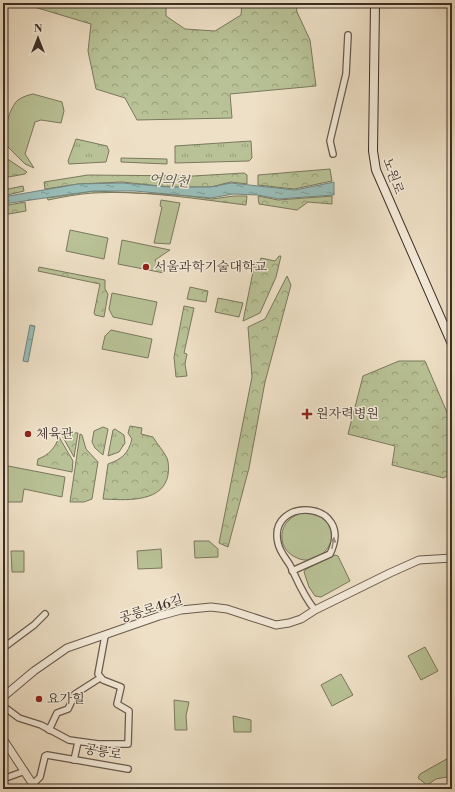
<svg xmlns="http://www.w3.org/2000/svg" width="455" height="792" font-family="'Libre Bodoni','Noto Serif KR',serif">
  <style>
    .grass { fill: url(#grass-tufts); stroke: #7a785e }
    .forest { fill: url(#forest-crowns); stroke: #7a785e }
    .park { fill: #b8c296; stroke: #7a785e }
    .water { fill: url(#water-ripples); stroke: #74847e }
    .lines { fill: none; stroke-linecap: round; stroke-linejoin: round }
    .minor-casing { stroke: #695a4e; stroke-width: 8 }
    .tertiary-casing { stroke: #695a4e; stroke-width: 9 }
    .secondary-casing { stroke: #3d2e26; stroke-width: 10 }
    .minor { stroke: #f4ebda; stroke-width: 5.5 }
    .tertiary { stroke: #f4ebda; stroke-width: 7 }
    .secondary { stroke: #f4ebda; stroke-width: 8 }
    .oneway { fill: #988c80 }
    .poi-dot { fill: #8f2418; stroke: #f4ebda; stroke-width: 1.5 }
    .labels { text-anchor: middle; dominant-baseline: central; stroke-width: 3; stroke-linejoin: round; paint-order: stroke }
    .street-label { font-size: 13px; fill: #3d2e26; stroke: #f4ebda }
    .poi-label { font-size: 13px; fill: #3d2e26; stroke: #f4ebda; text-anchor: start }
    .water-label { font-size: 14px; font-style: italic; fill: #54524a; stroke: #f4ebda }
  </style>
  <defs>
    <pattern id="grass-tufts" width="24" height="20" patternUnits="userSpaceOnUse"><rect width="24" height="20" fill="#b8c296"/><path d="M3 7l-1-3M5 7V3M7 7l1-3M15 17l-1-3M17 17v-4M19 17l1-3" fill="none" stroke="#979e7a"/></pattern>
    <pattern id="forest-crowns" width="20" height="18" patternUnits="userSpaceOnUse"><rect width="20" height="18" fill="#b8c296"/><path d="M2 6a3 3 0 1 1 6 0M12 15a3 3 0 1 1 6 0" fill="none" stroke="#979e7a"/></pattern>
    <pattern id="water-ripples" width="26" height="14" patternUnits="userSpaceOnUse"><rect width="26" height="14" fill="#99bdb8"/><path d="M2 4q2-2 4 0t4 0M15 11q2-2 4 0t4 0" fill="none" stroke="#7e9a95"/></pattern>
  </defs>
  <rect width="100%" height="100%" fill="#eee0c6"/>
  <filter id="stains"><feTurbulence type="fractalNoise" baseFrequency=".005" numOctaves="4"/><feColorMatrix values="0 0 0 0 .2 0 0 0 0 .09 0 0 0 0 .02 0 0 0 .5 -.17"/></filter>
  <radialGradient id="worn" r=".72"><stop offset=".6" stop-color="#630" stop-opacity="0"/><stop offset="1" stop-color="#630" stop-opacity=".3"/></radialGradient>
  <!-- grass -->
  <g class="grass">
    <path d="M76 139 107 146 109 151 106 162 69 164 68 161Z"/>
    <path d="M251 141 252 158 249 161 175 163V146Z"/>
    <path d="M103 427 108 429 103 455 95 448 92 442 94 431Z"/>
    <path d="M115 429 124 435 125 443 119 452 108 456 113 430Z"/>
  </g>
  <!-- forest -->
  <g class="forest">
    <path d="M21 3H166V16L185 29 215 31 241 15 242 3H296L297 12 310 40 316 86 230 94 232 118 137 120 125 98 96 89 88 51 91 24Z"/>
    <path d="M3 156 27 172 25 174 3 178Z"/>
    <path d="M121 158 167 159V164L121 162Z"/>
    <path d="M330 169 332 181 294 189 258 185V175Z"/>
    <path d="M244 173 247 175V184L231 182 211 187H169L122 182 78 184 45 189 44 182 88 175 193 176Z"/>
    <path d="M23 186 24 191 3 196V190Z"/>
    <path d="M93 191 181 195 212 199 234 196H247L246 205C196 199 144 190 93 193 78 194 63 197 48 200L47 198Z"/>
    <path d="M258 196 278 200 332 196V204L308 202 297 210 259 204Z"/>
    <path d="M25 202 26 211 3 215V206Z"/>
    <path d="M279 256H281L276 277 260 313 243 321 255 262 259 263 261 258 275 261Z"/>
    <path d="M39 267 105 280V289L108 294 104 317 95 315 94 313 100 284 38 271Z"/>
    <path d="M287 276 291 285 265 382 249 468 228 547 219 543 252 377 248 327 265 319Z"/>
    <path d="M190 287 208 291 206 302 187 299Z"/>
    <path d="M218 298 243 303 239 317 215 312Z"/>
    <path d="M184 306 194 308 184 353 187 354 185 364 187 376 176 377 174 357Z"/>
    <path d="M399 361H425L452 424V472L444 478 392 465 395 446 348 434 363 376Z"/>
    <path d="M130 426 142 428 141 434 153 437C157 444 163 450 167 458 169 463 169 473 167 479 159 503 124 500 103 499L108 464C122 459 128 454 132 439L128 433Z"/>
    <path d="M60 432 78 433 74 457Z"/>
    <path d="M80 434 82 435 86 449 98 462 92 499 84 502H70Z"/>
    <path d="M59 437 73 461 72 472 37 465 38 459C49 455 55 448 59 437Z"/>
  </g>
  <!-- park -->
  <g class="park">
    <path d="M33 94 62 102 64 111 61 123 41 120 35 122 25 154 34 168 25 164 3 142C3 133 10 106 18 100 22 97 28 95 33 94Z"/>
    <path d="M161 200 180 203 170 244 154 243 162 207 160 206Z"/>
    <path d="M70 230 108 238 104 259 66 251Z"/>
    <path d="M122 240 170 250 155 260 164 273 118 264Z"/>
    <path d="M112 293 157 302 152 325 113 317 109 309Z"/>
    <path d="M111 330 152 339 148 358 102 349 105 336Z"/>
    <path d="M3 465 65 477 62 497 24 489 22 502H3Z"/>
    <path d="M307 512C355 521 324 573 295 557 289 554 285 549 283 544 278 526 291 514 307 512Z"/>
    <path d="M194 541H209L218 549V557L195 558Z"/>
    <path d="M161 549 162 568 138 569 137 551Z"/>
    <path d="M11 551H24V572H12Z"/>
    <path d="M335 555 338 556 350 581 321 597 315 596 309 587 304 572 306 569Z"/>
    <path d="M425 647 438 671 421 680 408 656Z"/>
    <path d="M341 674 353 695 332 706 321 685Z"/>
    <path d="M174 700 189 702 186 716 187 730H175Z"/>
    <path d="M233 716 251 720V732H234Z"/>
    <path d="M452 756V776L436 779 427 785 418 778 420 774Z"/>
  </g>
  <!-- water -->
  <g class="water">
    <path d="M334 182V195L279 199 258 195 233 194 211 198 135 191H93L3 204V197L78 184 122 183 170 187H211L231 183 295 190Z"/>
    <path d="M30 325 35 326 28 362 23 361Z"/>
  </g>
  <g class="lines">
    <defs>
      <g id="minor">
        <path d="M333 154 330 141 346 74 348 35"/>
        <path d="M292 571 330 554C356 500 267 495 278 543 280 553 287 559 291 567 298 582 304 597 315 610"/>
        <path d="M3 648 34 625 45 614"/>
        <path d="M3 706 19 718 41 725 69 740 98 744H128L129 711 117 704 121 687 103 680 98 674 105 636"/>
        <path d="M49 730 57 713 68 709 75 694 100 678"/>
        <path d="M74 760 78 742"/>
        <path d="M3 779 25 771"/>
        <path d="M33 784 40 777 45 756 47 755 128 769"/>
      </g>
      <g id="tertiary">
        <path d="M3 697 34 671 67 648 159 616 181 610 211 607 227 609 276 625 289 623 301 619 315 610 390 573 419 560 452 558"/>
        <path d="M3 739 36 789"/>
      </g>
      <path id="secondary" d="M375 3 373 151 376 170 452 344"/>
    </defs>
    <!-- minor casing -->
    <use href="#minor" class="minor-casing"/>
    <!-- tertiary casing -->
    <use href="#tertiary" class="tertiary-casing"/>
    <!-- secondary casing -->
    <use href="#secondary" class="secondary-casing"/>
    <!-- minor -->
    <use href="#minor" class="minor"/>
    <!-- tertiary -->
    <use href="#tertiary" class="tertiary"/>
    <!-- secondary -->
    <use href="#secondary" class="secondary"/>
  </g>
  <!-- one-way arrows -->
  <defs><path id="oneway-solid" d="M-6-.8H1V-3.2L6.5 0L1 3.2V.8H-6Z"/></defs>
  <use class="oneway" href="#oneway-solid" transform="translate(333 543) rotate(-79)"/>
  <!-- markers -->
  <g class="poi-dot">
    <circle cx="146" cy="267" r="4"/>
    <path d="M305 408h4v4h4v4h-4v4h-4v-4h-4v-4h4z"/>
    <circle cx="28" cy="434" r="4"/>
    <circle cx="39" cy="699" r="4"/>
  </g>
  <g class="labels">
    <!-- street labels -->
    <g class="street-label">
      <text transform="translate(393 176) rotate(70)">노원로</text>
      <text transform="translate(151 609) rotate(-17)">공릉로46길</text>
      <text transform="translate(103 752) rotate(10)">공릉로</text>
    </g>
    <!-- poi labels -->
    <g class="poi-label">
      <text x="154" y="267">서울과학기술대학교</text>
      <text x="316" y="414">원자력병원</text>
      <text x="36" y="434">체육관</text>
      <text x="47" y="699">요가힐</text>
    </g>
    <!-- water labels -->
    <g class="water-label">
      <text transform="translate(169 181) rotate(5)">어의천</text>
    </g>
  </g>
  <!-- margin -->
  <rect width="455" height="792" fill="none" stroke="#eee0c6" stroke-width="16"/>
  <rect x="4" y="4" width="447" height="784" fill="none" stroke="#3d2e26" stroke-width="2"/>
  <rect x="8" y="8" width="439" height="776" fill="none" stroke="#3d2e26"/>
  <!-- north arrow -->
  <g transform="translate(38 38)" stroke="#f4ebda" stroke-width="3" paint-order="stroke">
  <path d="M0-3L7 15L0 10L-7 15Z" fill="#3d2e26"/>
  <text y="-6" font-size="11" font-weight="bold" text-anchor="middle" fill="#3d2e26">N</text>
  </g>
  <rect width="100%" height="100%" filter="url(#stains)"/>
  <rect width="100%" height="100%" fill="url(#worn)"/>
</svg>
